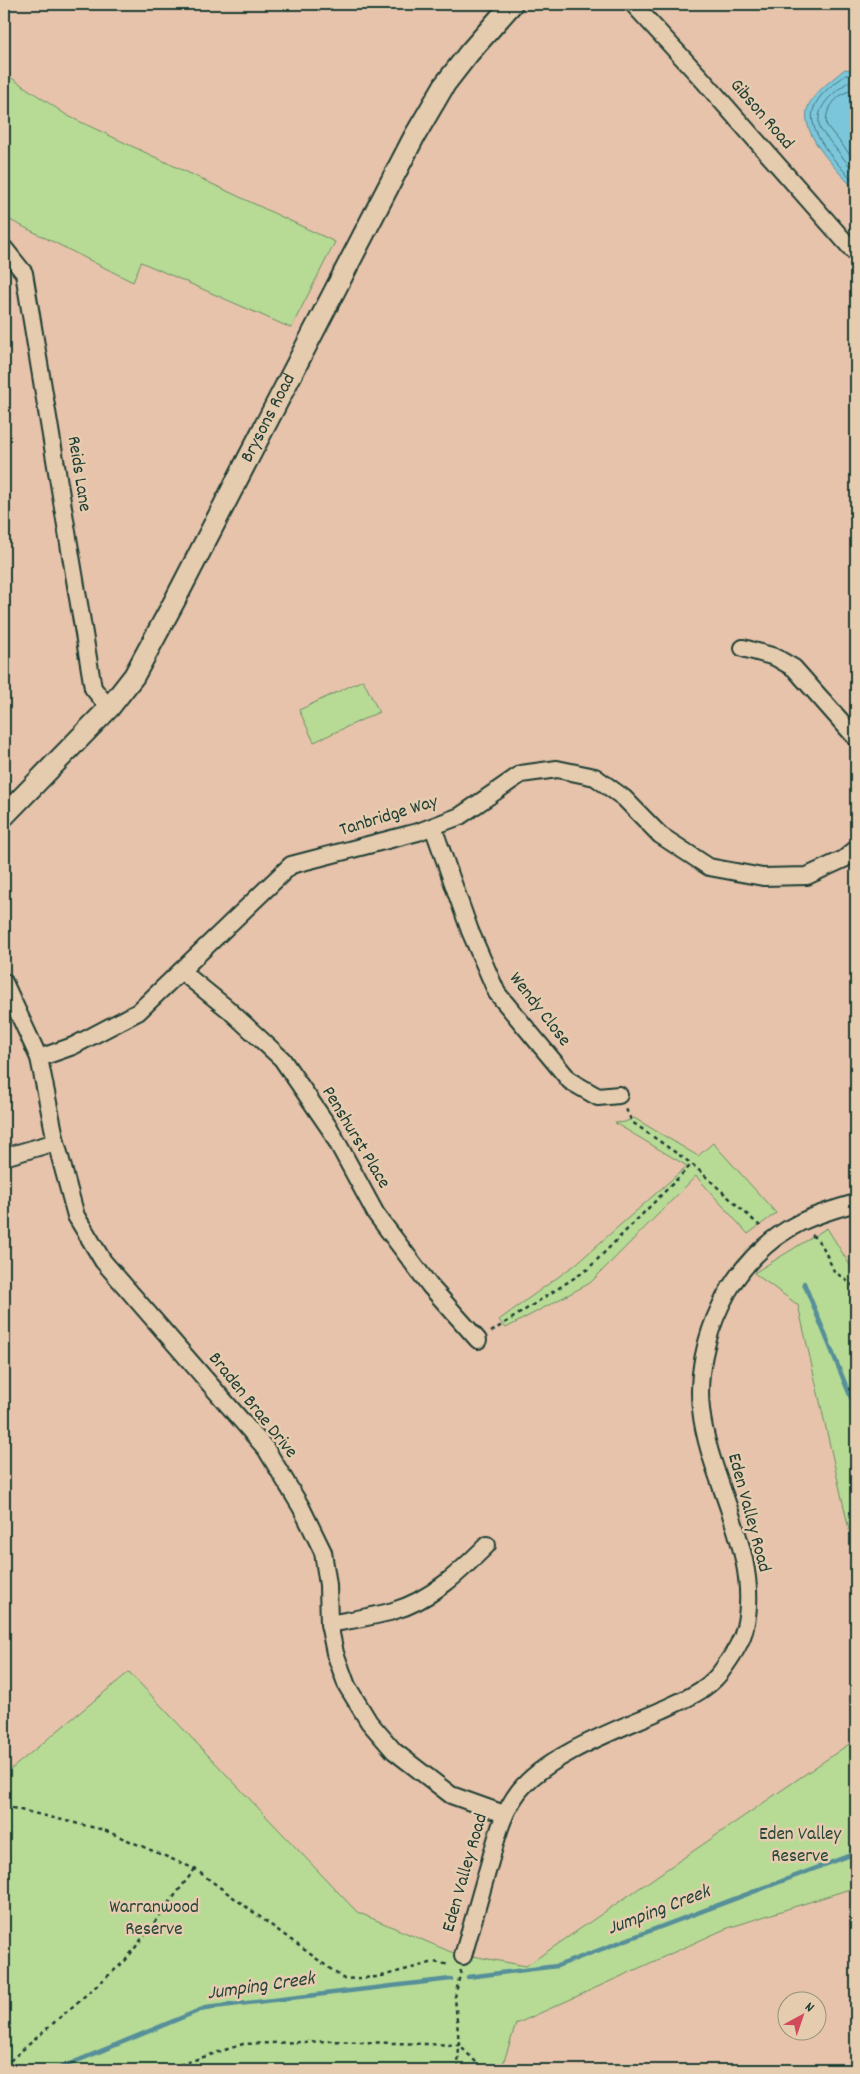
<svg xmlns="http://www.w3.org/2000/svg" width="860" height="2074" font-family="Dekko,sans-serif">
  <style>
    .green { fill: #b7db95; stroke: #6b8c64 }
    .water { fill: #7cc6dc; stroke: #578f99 }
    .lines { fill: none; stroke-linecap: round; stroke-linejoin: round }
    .shore { stroke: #447477; stroke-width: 1 }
    .stream { stroke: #578f99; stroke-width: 4.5 }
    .minor-casing { stroke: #1f3d34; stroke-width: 20 }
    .tertiary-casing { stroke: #1f3d34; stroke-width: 24 }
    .path { stroke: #1f3d34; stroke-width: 2.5; stroke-dasharray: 4 4; stroke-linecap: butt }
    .minor { stroke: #e6ccae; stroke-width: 16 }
    .tertiary { stroke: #e6ccae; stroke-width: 20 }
    .labels { text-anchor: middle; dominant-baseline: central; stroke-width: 5; stroke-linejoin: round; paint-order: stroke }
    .street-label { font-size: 19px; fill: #1f3d34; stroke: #e6ccae }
    .park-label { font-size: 19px; fill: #274539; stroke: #e6ccae }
    .water-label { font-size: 20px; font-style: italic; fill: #24443c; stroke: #e6ccae }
  </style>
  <rect width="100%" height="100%" fill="#e6c3aa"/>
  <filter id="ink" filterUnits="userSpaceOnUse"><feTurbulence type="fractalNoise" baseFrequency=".02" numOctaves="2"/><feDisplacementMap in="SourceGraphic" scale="10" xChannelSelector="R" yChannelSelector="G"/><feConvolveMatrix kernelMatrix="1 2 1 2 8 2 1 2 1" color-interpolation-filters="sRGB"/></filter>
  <g filter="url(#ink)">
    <!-- green -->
    <g class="green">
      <path d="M4 73 68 116 335 242 291 328 141 262 133 282 4 217Z"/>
      <path d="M363 680 379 712 314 742 299 710Z"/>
      <path d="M634 1118 698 1156 713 1143 776 1213 748 1234 696 1176 590 1283 506 1328 499 1320 576 1264 687 1166 615 1123 625 1122Z"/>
      <path d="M827 1228 856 1275V1560L798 1305 754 1273Z"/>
      <path d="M129 1672 357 1912 451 1952 526 1966 852 1742 856 1728V1887L725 1929 516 2024 501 2070H4V1775Z"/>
    </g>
    <!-- water -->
    <path class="water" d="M845 69 856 71V191C839 171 792 129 811 101 820 88 833 79 845 69Z"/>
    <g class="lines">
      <!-- shore -->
      <g class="shore">
        <path d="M856 76 846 75C835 83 821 92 815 105 802 130 840 166 856 184"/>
        <path d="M856 82H848C832 94 814 107 820 129L856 174"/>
        <path d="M856 90C841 89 822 110 827 126L856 162"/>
      </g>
      <!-- stream -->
      <g class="stream">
        <path d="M804 1283 856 1410"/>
        <path d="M468 1977 557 1966 856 1853"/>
        <path d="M55 2070 205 2008 451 1979"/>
      </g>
      <defs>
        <g id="minor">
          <path d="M633 4 702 79 856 254"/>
          <path d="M4 248 24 273 93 688 109 708"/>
          <path d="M743 648 775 657 794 668 856 738"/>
          <path d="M433 827 470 931 497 993 570 1081 598 1097 619 1095"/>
          <path d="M181 971 228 1009 282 1059 330 1129 376 1214 430 1286 478 1340"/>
          <path d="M4 982 39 1058 56 1142 76 1216 103 1261 266 1449 301 1507 323 1552 328 1585 329 1624 335 1653 347 1686 369 1722 394 1751 451 1795 504 1814"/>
          <path d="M39 1058 73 1046 138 1012 291 865 418 832 460 816 521 774 557 769 595 777 624 798 660 835 709 867 763 877 807 876 844 859 856 849"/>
          <path d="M4 1157 56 1142"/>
          <path d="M329 1624C350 1620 372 1617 393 1611 431 1600 460 1572 487 1545"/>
          <path d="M463 1956C471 1928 479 1900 487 1872 496 1842 500 1816 519 1791 548 1754 620 1729 662 1710 687 1698 710 1690 725 1666 733 1655 742 1641 745 1627 762 1554 708 1480 701 1409 697 1374 706 1336 721 1305 737 1270 766 1239 801 1222 818 1214 838 1208 856 1203"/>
        </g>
        <g id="tertiary">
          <path id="s1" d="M4 816 109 708 134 676 174 602 414 137 445 84 469 53 512 4"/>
        </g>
      </defs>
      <!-- minor casing -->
      <use href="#minor" class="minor-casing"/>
      <!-- tertiary casing -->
      <use href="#tertiary" class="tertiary-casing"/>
      <!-- path -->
      <g class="path">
        <path d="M626 1109 632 1122 692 1164 762 1228"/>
        <path d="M812 1235 822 1245 834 1271 856 1288"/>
        <path d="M491 1332 588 1269 692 1164"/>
        <path d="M4 1806 104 1830 195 1869 344 1979 378 1977 434 1962 450 1965"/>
        <path d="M461 1970 455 1997 459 2045 484 2070"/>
        <path d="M4 2066 125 1961 195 1869"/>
        <path d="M164 2070 243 2044 329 2041 459 2045 458 2070"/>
      </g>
      <!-- minor -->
      <use href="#minor" class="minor"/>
      <!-- tertiary -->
      <use href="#tertiary" class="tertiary"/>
    </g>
  </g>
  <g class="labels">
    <!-- street labels -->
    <g class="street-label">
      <text transform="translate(761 115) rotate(49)">Gibson Road</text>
      <text stroke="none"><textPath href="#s1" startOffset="482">Brysons Road</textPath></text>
      <text transform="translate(78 474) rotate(81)">Reids Lane</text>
      <text transform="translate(389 817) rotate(-17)">Tanbridge Way</text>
      <text transform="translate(539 1010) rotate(52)">Wendy Close</text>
      <text transform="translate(355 1138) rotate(59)">Penshurst Place</text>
      <text transform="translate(252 1406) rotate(51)">Braden Brae Drive</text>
      <text transform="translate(748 1513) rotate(75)">Eden Valley Road</text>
      <text transform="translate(466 1873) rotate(-74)">Eden Valley Road</text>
    </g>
    <!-- park labels -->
    <g class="park-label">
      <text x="800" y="1835">Eden Valley<tspan x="800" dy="22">Reserve</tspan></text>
      <text x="154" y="1908">Warranwood<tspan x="154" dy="22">Reserve</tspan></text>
    </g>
    <!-- water labels -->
    <g class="water-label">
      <text transform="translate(659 1911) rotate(-21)">Jumping Creek</text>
      <text transform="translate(261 1987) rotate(-8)">Jumping Creek</text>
    </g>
  </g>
  <!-- margin -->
  <rect width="860" height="2074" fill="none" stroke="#e6ccae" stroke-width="20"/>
  <rect x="10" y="10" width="840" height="2054" fill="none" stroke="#1f3d34" stroke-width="2" filter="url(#ink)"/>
  <!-- north arrow -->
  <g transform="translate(802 2016) rotate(40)"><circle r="24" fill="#e6ccae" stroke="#96937d"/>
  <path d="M0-4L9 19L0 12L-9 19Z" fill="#d1495b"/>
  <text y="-8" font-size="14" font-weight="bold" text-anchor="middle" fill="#1f3d34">N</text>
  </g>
</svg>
